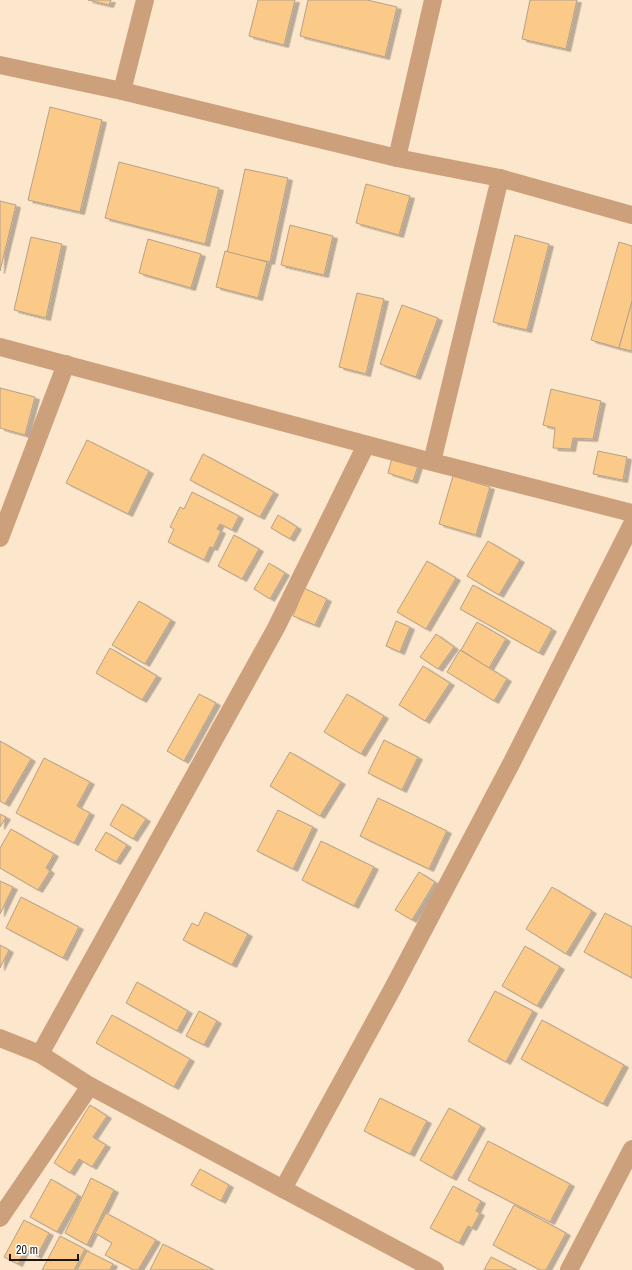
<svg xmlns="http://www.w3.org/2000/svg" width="632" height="1270" font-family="'Archivo Narrow',sans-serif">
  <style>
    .building { fill: #fbc988; stroke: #b5a188; filter: url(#shadow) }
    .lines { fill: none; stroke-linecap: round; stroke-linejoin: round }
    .minor { stroke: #cda07c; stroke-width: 18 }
  </style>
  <defs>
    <filter id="shadow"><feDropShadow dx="4.5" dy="2.5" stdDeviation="0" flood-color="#0004"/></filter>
  </defs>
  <rect width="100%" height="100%" fill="#fce7cc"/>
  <!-- building -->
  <g class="building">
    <path d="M88 0H111L109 5Z"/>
    <path d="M258 0H295L284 45 249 36Z"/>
    <path d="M308 0H367L397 7 385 57 300 36Z"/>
    <path d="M530 0H577L566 49 522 39Z"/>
    <path d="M50 107 102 120 80 212 28 200Z"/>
    <path d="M119 162 219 188 205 244 105 218Z"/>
    <path d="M245 169 288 178 270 262 227 253Z"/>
    <path d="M366 184 410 196 399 235 356 223Z"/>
    <path d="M0 201 16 205 0 271Z"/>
    <path d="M290 225 333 236 324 275 281 265Z"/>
    <path d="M515 235 549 244 527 330 493 322Z"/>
    <path d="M31 237 62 244 46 318 14 310Z"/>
    <path d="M148 239 201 254 191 288 139 273Z"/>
    <path d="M619 242 632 246V302L619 348 591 340Z"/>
    <path d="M225 251 267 262 258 298 216 287Z"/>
    <path d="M357 293 384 299 366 374 339 367Z"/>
    <path d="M632 301V351L619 348Z"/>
    <path d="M402 305 438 318 416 377 380 364Z"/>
    <path d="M0 388 35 397 25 435 0 428Z"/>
    <path d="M551 389 601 401 593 439 573 438 571 449 553 448 555 428 543 425Z"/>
    <path d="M87 440 149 471 128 514 66 483Z"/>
    <path d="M598 451 627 457 623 480 593 474Z"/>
    <path d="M203 454 274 492 260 517 190 480Z"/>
    <path d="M392 458 418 466 413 481 388 473Z"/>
    <path d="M453 476 490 487 476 535 439 524Z"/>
    <path d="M192 492 239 516 232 530 220 524 217 529 221 531 213 548 210 547 204 560 168 542 174 529 170 527 180 507 184 509Z"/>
    <path d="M278 515 297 527 290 539 271 528Z"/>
    <path d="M234 535 259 549 242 579 218 566Z"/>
    <path d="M488 541 520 560 499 595 467 576Z"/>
    <path d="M427 561 456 578 426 629 397 612Z"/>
    <path d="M269 563 285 573 270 599 254 589Z"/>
    <path d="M473 585 552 629 539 653 460 609Z"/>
    <path d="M304 588 327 599 315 625 293 616Z"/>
    <path d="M139 601 171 620 145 664 112 645Z"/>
    <path d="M396 621 410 627 400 652 386 646Z"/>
    <path d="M477 622 506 639 489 668 461 650Z"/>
    <path d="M436 634 454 647 438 669 420 657Z"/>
    <path d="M110 648 157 676 142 700 96 673Z"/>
    <path d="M460 650 507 679 494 701 447 672Z"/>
    <path d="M423 666 450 683 425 721 399 705Z"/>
    <path d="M199 694 216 703 184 761 167 751Z"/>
    <path d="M347 694 384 716 361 754 324 732Z"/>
    <path d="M384 740 418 757 402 790 368 773Z"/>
    <path d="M0 741 31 759 5 804 0 801Z"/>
    <path d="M290 752 341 782 320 816 270 786Z"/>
    <path d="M44 758 90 782 77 806 90 813 74 843 16 813Z"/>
    <path d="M378 798 447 831 429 869 360 836Z"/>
    <path d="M122 804 146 819 133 839 110 825Z"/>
    <path d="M278 810 313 827 293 869 257 851Z"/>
    <path d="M0 814 6 817 0 827Z"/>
    <path d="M11 829 54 854 46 868 50 871 38 890 0 868V848Z"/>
    <path d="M106 832 127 845 116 862 95 850Z"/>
    <path d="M321 841 374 867 354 906 302 880Z"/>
    <path d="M419 872 435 882 412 920 395 910Z"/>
    <path d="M0 881 13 887 0 914Z"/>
    <path d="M552 887 592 911 566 954 526 929Z"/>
    <path d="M21 897 79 927 63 958 6 928Z"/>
    <path d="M205 912 248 934 232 965 183 940 192 923 198 926Z"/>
    <path d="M605 913 632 927V978L584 952Z"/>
    <path d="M0 945 9 950 0 968Z"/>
    <path d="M525 946 560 967 537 1006 502 986Z"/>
    <path d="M137 982 188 1011 177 1031 126 1003Z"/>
    <path d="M495 991 533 1011 506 1062 468 1041Z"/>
    <path d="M199 1011 217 1021 204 1045 186 1036Z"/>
    <path d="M112 1015 190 1059 174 1087 96 1043Z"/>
    <path d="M542 1020 624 1065 603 1104 521 1059Z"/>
    <path d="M380 1098 427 1121 410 1154 364 1131Z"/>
    <path d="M90 1105 107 1116 93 1137 106 1145 92 1167 79 1159 70 1173 54 1163Z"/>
    <path d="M449 1108 481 1126 452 1178 420 1160Z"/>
    <path d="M488 1141 570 1184 550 1222 468 1180Z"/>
    <path d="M200 1169 229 1185 221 1201 191 1185Z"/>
    <path d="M91 1178 114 1190 87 1245 65 1233Z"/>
    <path d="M51 1179 78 1195 57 1232 30 1217Z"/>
    <path d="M453 1186 481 1201 476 1211 480 1213 472 1228 468 1226 459 1243 430 1228Z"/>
    <path d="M514 1205 566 1233 546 1270H540L493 1245Z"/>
    <path d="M106 1213 156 1240 138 1270H134L105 1255 112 1243 95 1233Z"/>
    <path d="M24 1220 49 1233 37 1256 25 1249 18 1264 4 1257Z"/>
    <path d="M60 1236 85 1249 74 1270H42Z"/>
    <path d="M163 1244 214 1270H150Z"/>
    <path d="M87 1251 113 1264 110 1270H77Z"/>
    <path d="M491 1257 517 1270H484Z"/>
  </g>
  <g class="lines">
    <!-- minor -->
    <g class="minor">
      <path d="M0 65 122 91 397 158 500 178 632 215"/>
      <path d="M122 91 145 0"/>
      <path d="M397 158 433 0"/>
      <path d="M0 347 432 462 632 513"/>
      <path d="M432 462 500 178"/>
      <path d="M0 538 66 364"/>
      <path d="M0 1038 40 1054 90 1086 435 1270"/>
      <path d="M40 1054 276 628 366 445"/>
      <path d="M283 1189 394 986 512 762 632 524"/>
      <path d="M0 1218 90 1086"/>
      <path d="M569 1270 632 1149"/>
    </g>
  </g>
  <!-- scale -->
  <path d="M10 1254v6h68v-6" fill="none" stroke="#1d160c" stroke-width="2"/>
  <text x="16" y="1254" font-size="12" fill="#1d160c" stroke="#ffffff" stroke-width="3" paint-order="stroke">20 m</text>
</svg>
